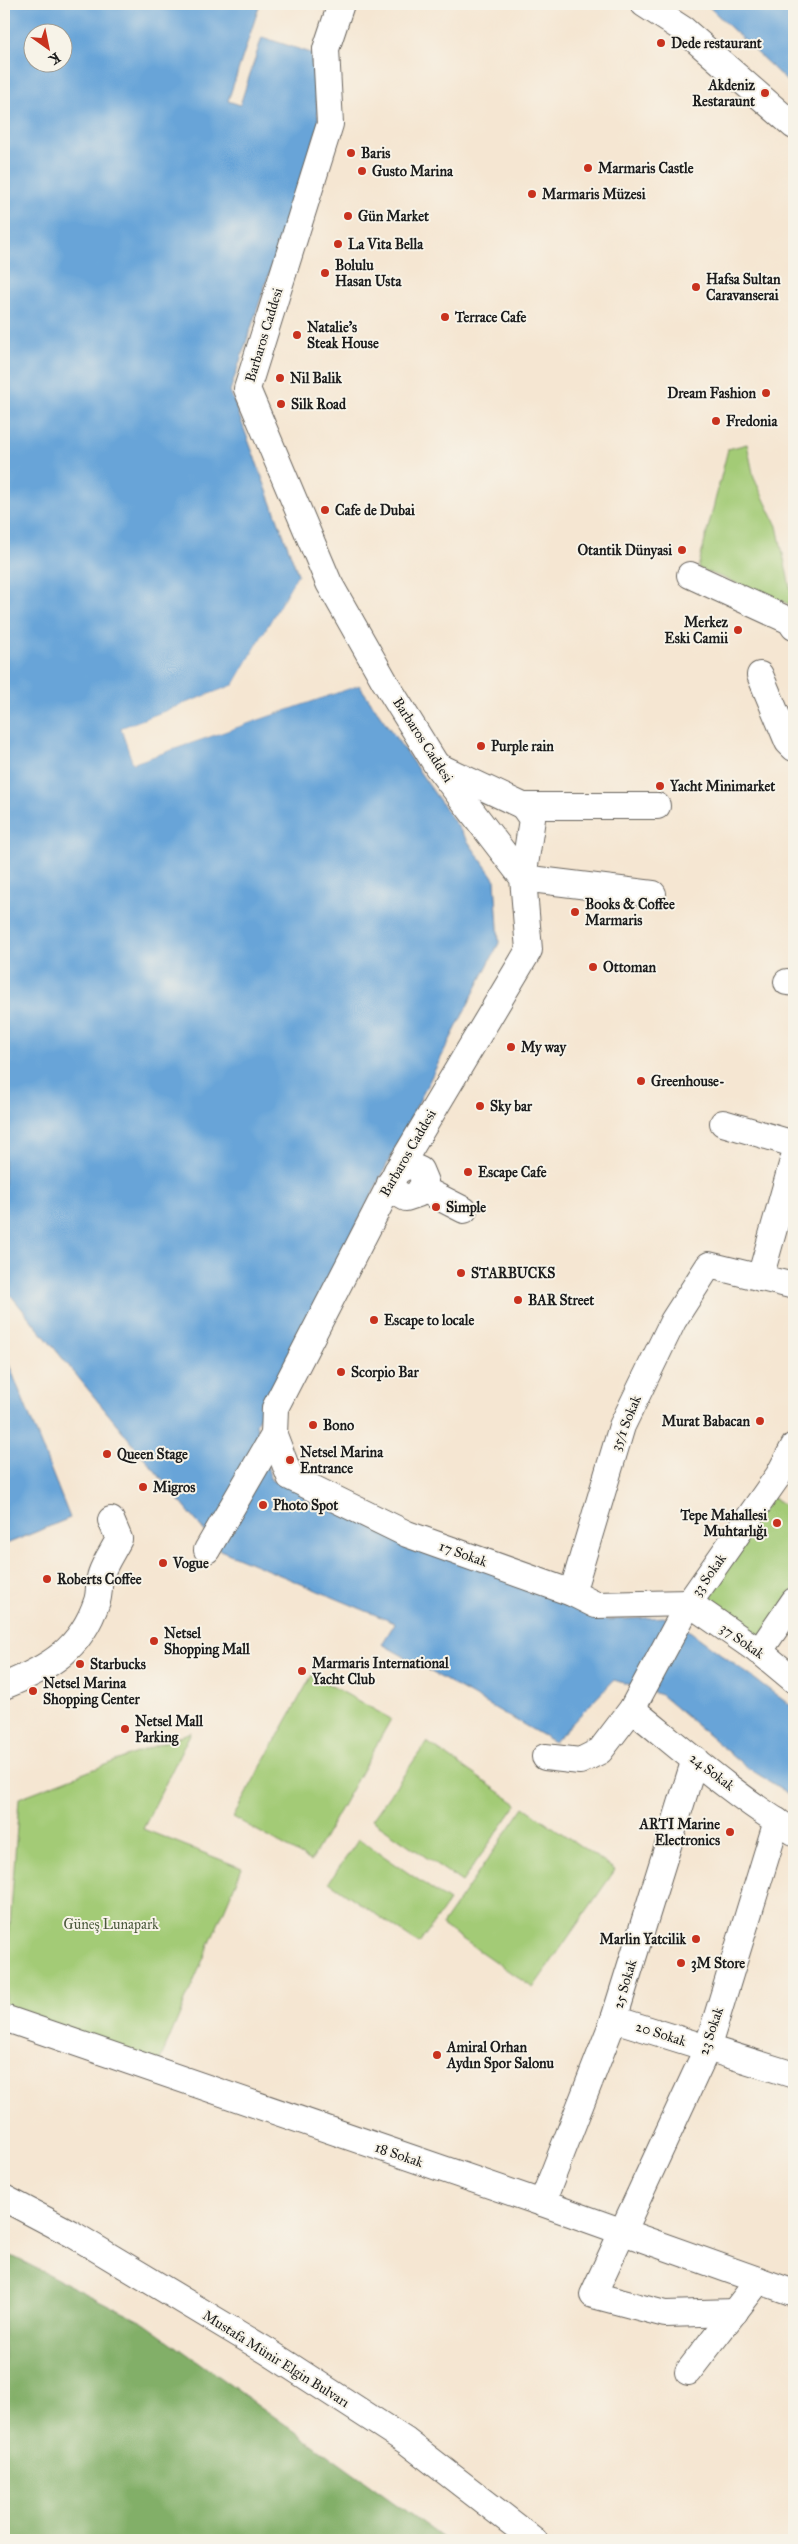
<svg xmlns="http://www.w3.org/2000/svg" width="798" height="2544" font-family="'IM FELL Great Primer',serif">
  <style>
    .green { fill: #a3cb76; stroke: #607449 }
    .forest { fill: #82af67; stroke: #4f6642 }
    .water { fill: #67a4d8; stroke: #42607a; fill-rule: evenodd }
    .pier { fill: #f5e6d2 }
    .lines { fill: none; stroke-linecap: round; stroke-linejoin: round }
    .minor-casing { stroke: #68635c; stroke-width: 28 }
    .minor { stroke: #fff; stroke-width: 26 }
    .poi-dot { fill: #c8321e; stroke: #f7f3e8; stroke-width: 2 }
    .labels { text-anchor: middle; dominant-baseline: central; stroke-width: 4; stroke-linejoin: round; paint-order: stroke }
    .poi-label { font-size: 14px; font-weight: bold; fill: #1c1c1c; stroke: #f7f3e8; text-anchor: start }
    .street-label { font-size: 14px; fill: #1c1c1c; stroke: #f7f3e8 }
    .park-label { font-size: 14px; fill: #4b593c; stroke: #f7f3e8 }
  </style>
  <rect width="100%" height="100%" fill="#f7f3e8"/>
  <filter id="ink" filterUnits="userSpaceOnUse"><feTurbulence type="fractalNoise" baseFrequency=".02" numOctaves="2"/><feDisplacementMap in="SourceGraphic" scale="10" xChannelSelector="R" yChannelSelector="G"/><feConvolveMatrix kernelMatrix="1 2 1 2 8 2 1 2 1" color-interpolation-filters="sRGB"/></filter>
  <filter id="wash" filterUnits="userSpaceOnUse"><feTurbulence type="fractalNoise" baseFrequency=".0096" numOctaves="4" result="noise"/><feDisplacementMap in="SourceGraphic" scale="20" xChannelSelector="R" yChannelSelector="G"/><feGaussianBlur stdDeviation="1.12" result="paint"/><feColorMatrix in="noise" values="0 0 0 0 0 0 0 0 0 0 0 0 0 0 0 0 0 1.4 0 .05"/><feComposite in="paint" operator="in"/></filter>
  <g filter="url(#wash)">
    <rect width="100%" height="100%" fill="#f5e6d2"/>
    <!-- green -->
    <g class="green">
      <path d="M747 444 754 478 777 526 794 606 698 568 728 449Z"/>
      <path d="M767 1494 794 1512V1589L760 1638 697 1594Z"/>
      <path d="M312 1675 391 1719 311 1861 233 1817Z"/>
      <path d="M191 1732 143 1829 242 1868 158 2065 4 2011 19 1798Z"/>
      <path d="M427 1742 517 1804 462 1882 372 1820Z"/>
      <path d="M524 1807 615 1870 533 1988 442 1925Z"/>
      <path d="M359 1839 449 1901 419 1944 329 1882Z"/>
    </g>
    <!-- forest -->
    <path class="forest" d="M4 2252 144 2323 446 2540H4Z"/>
    <!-- water -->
    <g class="water">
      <path d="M4 4H260L228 101 240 105 262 37 311 53 319 124 230 391 298 574 234 685 121 728 133 763 359 685 495 880 499 943 256 1424 271 1480 432 1546 438 1537 606 1620 664 1617 691 1632 794 1708V1797L745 1766 661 1695 614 1680 554 1742 382 1644 395 1623 220 1550 4 1287ZM32 32H62V62H32Z"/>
      <path d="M706 4H794V88Z"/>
      <path d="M4 1352 70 1518 4 1545Z"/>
    </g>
    <!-- pier -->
    <path class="pier" d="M298 574 299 577 236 687 124 730 135 760 358 682 359 685 133 763 121 728 234 685Z"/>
  </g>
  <g filter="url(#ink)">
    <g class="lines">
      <defs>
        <g id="minor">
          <path d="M341 4 326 49 330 124 247 389 329 583 385 682 437 766 523 878 529 950 397 1171 275 1408 274 1435 290 1477 407 1534 572 1593 596 1605 689 1603"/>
          <path d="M644 4 684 30 794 126"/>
          <path d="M690 575 790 621 794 627"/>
          <path d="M760 675 788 742 794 748"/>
          <path d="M442 768 523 806H657"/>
          <path d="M523 806 532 819 523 878 653 894"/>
          <path d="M787 982 794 983"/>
          <path d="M723 1123 794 1144"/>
          <path d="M390 1183 395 1192 406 1198 418 1194 425 1182 420 1170 409 1165 397 1171"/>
          <path d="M421 1188 464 1210"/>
          <path d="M760 1278 794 1157"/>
          <path d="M207 1550 274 1435"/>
          <path d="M572 1593 622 1426 673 1321 709 1265 794 1286"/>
          <path d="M689 1603 764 1655 794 1680"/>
          <path d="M759 1652 794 1601"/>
          <path d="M4 1686C48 1668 81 1650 97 1601 100 1592 98 1582 101 1574 105 1562 113 1551 119 1539L111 1520"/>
          <path d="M632 1709C684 1751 736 1797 794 1832"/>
          <path d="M545 1757 580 1761 600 1751 632 1709 689 1603 778 1476 794 1446"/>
          <path d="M4 2018 542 2203 794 2293"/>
          <path d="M614 2019 794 2075"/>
          <path d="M4 2198 74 2235 267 2351 406 2441 534 2540"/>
          <path d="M542 2203 614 2019 695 1759"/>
          <path d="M735 2312 665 2314 593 2295 707 2049 777 1821"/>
          <path d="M688 2372 759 2280"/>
        </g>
      </defs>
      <!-- minor casing -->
      <use href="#minor" class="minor-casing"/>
      <!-- minor -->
      <use href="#minor" class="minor"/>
    </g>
  </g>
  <!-- markers -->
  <g class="poi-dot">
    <circle cx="661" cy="43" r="5"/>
    <circle cx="765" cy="93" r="5"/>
    <circle cx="351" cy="153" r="5"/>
    <circle cx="588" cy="168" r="5"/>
    <circle cx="362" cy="171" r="5"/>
    <circle cx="532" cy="194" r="5"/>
    <circle cx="348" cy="216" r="5"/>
    <circle cx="338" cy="244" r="5"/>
    <circle cx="325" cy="273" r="5"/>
    <circle cx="696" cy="287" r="5"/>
    <circle cx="445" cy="317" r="5"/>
    <circle cx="297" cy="335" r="5"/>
    <circle cx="280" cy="378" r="5"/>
    <circle cx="766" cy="393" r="5"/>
    <circle cx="281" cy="404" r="5"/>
    <circle cx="716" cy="421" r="5"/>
    <circle cx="325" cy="510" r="5"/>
    <circle cx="682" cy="550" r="5"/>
    <circle cx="738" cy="630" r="5"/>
    <circle cx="481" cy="746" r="5"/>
    <circle cx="660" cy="786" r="5"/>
    <circle cx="575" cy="912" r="5"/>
    <circle cx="593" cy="967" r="5"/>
    <circle cx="511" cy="1047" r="5"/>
    <circle cx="641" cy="1081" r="5"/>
    <circle cx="480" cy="1106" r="5"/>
    <circle cx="468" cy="1172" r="5"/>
    <circle cx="436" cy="1207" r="5"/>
    <circle cx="461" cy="1273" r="5"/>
    <circle cx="518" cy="1300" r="5"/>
    <circle cx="374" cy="1320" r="5"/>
    <circle cx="341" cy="1372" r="5"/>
    <circle cx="760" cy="1421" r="5"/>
    <circle cx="313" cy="1425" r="5"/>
    <circle cx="107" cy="1454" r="5"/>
    <circle cx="290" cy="1460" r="5"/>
    <circle cx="143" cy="1487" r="5"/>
    <circle cx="263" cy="1505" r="5"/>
    <circle cx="777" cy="1523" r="5"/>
    <circle cx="163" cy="1563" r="5"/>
    <circle cx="47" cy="1579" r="5"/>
    <circle cx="154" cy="1641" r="5"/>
    <circle cx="80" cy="1664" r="5"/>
    <circle cx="302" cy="1671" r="5"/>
    <circle cx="33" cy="1691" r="5"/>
    <circle cx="125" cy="1729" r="5"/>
    <circle cx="730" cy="1832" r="5"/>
    <circle cx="696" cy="1939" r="5"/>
    <circle cx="681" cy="1963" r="5"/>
    <circle cx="437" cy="2055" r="5"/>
  </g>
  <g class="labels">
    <!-- poi labels -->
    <g class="poi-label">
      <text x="671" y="43">Dede restaurant</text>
      <text x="755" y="85" text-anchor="end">Akdeniz<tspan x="755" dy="16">Restaraunt</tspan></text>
      <text x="361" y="153">Baris</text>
      <text x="598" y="168">Marmaris Castle</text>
      <text x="372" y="171">Gusto Marina</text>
      <text x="542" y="194">Marmaris Müzesi</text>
      <text x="358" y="216">Gün Market</text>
      <text x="348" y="244">La Vita Bella</text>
      <text x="335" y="265">Bolulu<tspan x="335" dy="16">Hasan Usta</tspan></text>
      <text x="706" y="279">Hafsa Sultan<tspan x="706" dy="16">Caravanserai</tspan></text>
      <text x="455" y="317">Terrace Cafe</text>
      <text x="307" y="327">Natalie's<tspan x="307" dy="16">Steak House</tspan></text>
      <text x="290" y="378">Nil Balik</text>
      <text x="756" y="393" text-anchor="end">Dream Fashion</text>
      <text x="291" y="404">Silk Road</text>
      <text x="726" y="421">Fredonia</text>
      <text x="335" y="510">Cafe de Dubai</text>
      <text x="672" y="550" text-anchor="end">Otantik Dünyasi</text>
      <text x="728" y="622" text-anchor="end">Merkez<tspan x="728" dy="16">Eski Camii</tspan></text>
      <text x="491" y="746">Purple rain</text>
      <text x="670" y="786">Yacht Minimarket</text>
      <text x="585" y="904">Books &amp; Coffee<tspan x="585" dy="16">Marmaris</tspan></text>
      <text x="603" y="967">Ottoman</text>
      <text x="521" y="1047">My way</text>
      <text x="651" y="1081">Greenhouse-</text>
      <text x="490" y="1106">Sky bar</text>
      <text x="478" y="1172">Escape Cafe</text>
      <text x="446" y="1207">Simple</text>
      <text x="471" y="1273">STARBUCKS</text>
      <text x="528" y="1300">BAR Street</text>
      <text x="384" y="1320">Escape to locale</text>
      <text x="351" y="1372">Scorpio Bar</text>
      <text x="750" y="1421" text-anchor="end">Murat Babacan</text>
      <text x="323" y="1425">Bono</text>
      <text x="300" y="1452">Netsel Marina<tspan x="300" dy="16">Entrance</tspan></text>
      <text x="117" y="1454">Queen Stage</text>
      <text x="153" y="1487">Migros</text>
      <text x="273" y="1505">Photo Spot</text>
      <text x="767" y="1515" text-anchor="end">Tepe Mahallesi<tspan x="767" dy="16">Muhtarlığı</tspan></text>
      <text x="173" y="1563">Vogue</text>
      <text x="57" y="1579">Roberts Coffee</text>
      <text x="164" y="1633">Netsel<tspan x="164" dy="16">Shopping Mall</tspan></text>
      <text x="312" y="1663">Marmaris International<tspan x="312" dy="16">Yacht Club</tspan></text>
      <text x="90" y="1664">Starbucks</text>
      <text x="43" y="1683">Netsel Marina<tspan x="43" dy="16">Shopping Center</tspan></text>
      <text x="135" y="1721">Netsel Mall<tspan x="135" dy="16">Parking</tspan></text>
      <text x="720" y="1824" text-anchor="end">ARTI Marine<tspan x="720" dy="16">Electronics</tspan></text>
      <text x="686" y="1939" text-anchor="end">Marlin Yatcilik</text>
      <text x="691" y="1963">3M Store</text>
      <text x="447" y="2047">Amiral Orhan<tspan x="447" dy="16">Aydın Spor Salonu</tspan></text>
    </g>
    <!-- street labels -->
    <g class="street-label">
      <text transform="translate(264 335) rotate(-73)">Barbaros Caddesi</text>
      <text transform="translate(423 740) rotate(57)">Barbaros Caddesi</text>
      <text transform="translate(408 1153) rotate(-60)">Barbaros Caddesi</text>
      <text transform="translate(626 1423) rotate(-68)">35/1 Sokak</text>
      <text transform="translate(463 1554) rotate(20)">17 Sokak</text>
      <text transform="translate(709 1575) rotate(-55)">33 Sokak</text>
      <text transform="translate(742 1641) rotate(35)">37 Sokak</text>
      <text transform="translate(712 1772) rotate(37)">24 Sokak</text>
      <text transform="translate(625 1984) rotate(-73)">25 Sokak</text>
      <text transform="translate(711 2031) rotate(-71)">23 Sokak</text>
      <text transform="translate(661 2034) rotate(18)">20 Sokak</text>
      <text transform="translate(399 2155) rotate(19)">18 Sokak</text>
      <text transform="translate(276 2359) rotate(32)">Mustafa Münir Elgin Bulvarı</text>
    </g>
    <!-- park labels -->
    <g class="park-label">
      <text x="111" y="1924">Güneş Lunapark</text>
    </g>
  </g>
  <!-- margin -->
  <rect width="798" height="2544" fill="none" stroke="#f7f3e8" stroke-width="20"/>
  <!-- north arrow -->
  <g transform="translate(48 48) rotate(147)"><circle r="24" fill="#f7f3e8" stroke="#9f9d96"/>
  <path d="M0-4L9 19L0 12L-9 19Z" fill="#c8321e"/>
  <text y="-8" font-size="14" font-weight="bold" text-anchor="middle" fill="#1c1c1c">K</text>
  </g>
</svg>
